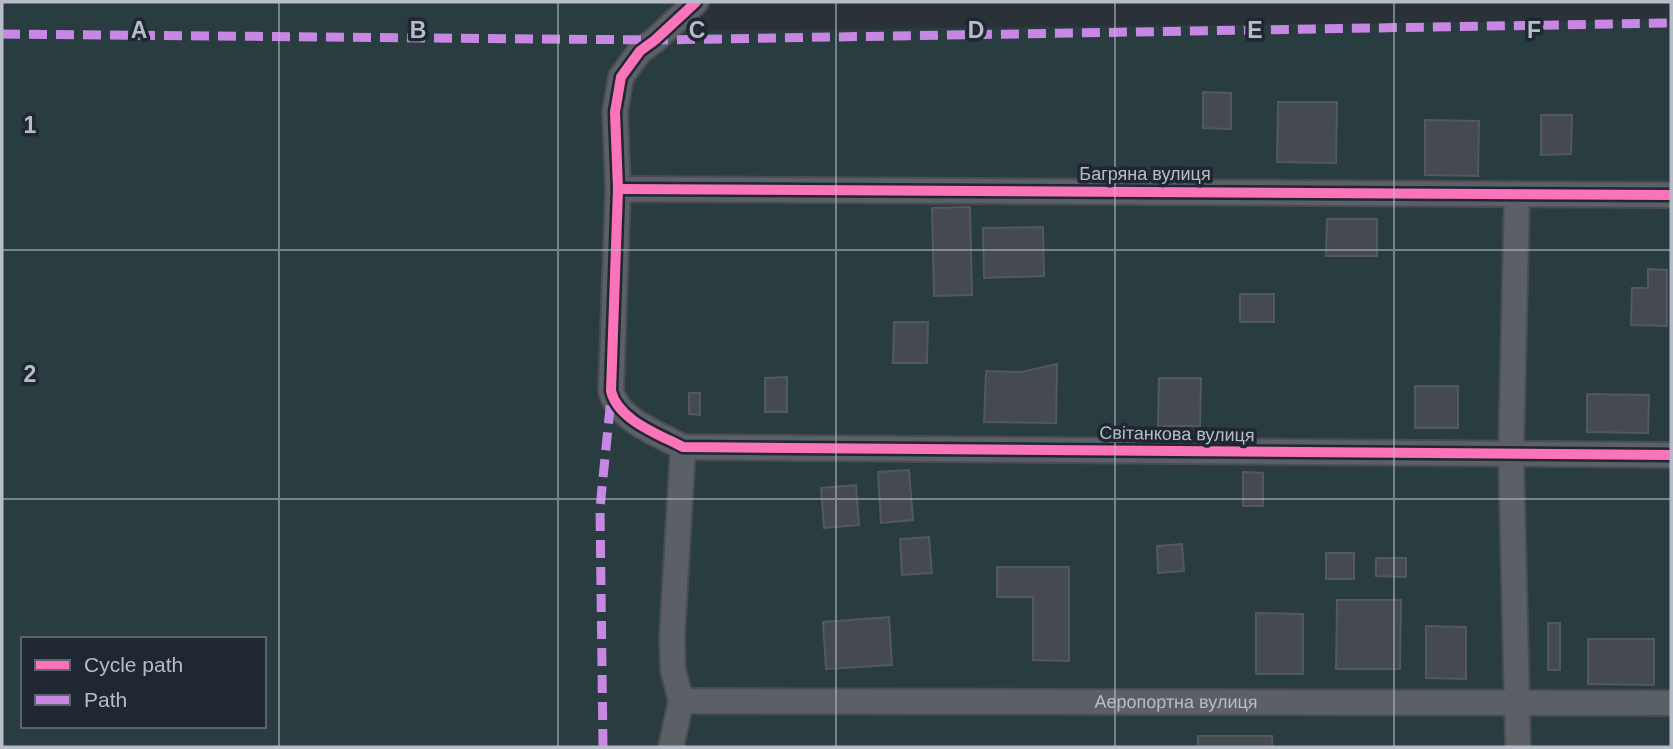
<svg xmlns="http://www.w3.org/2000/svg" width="1673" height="749" font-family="Arial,sans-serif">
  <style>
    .green { fill: #293c3f; fill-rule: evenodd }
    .building { fill: #454a50; stroke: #53585f; stroke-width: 2 }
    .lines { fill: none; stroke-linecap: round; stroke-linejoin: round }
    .minor-casing { stroke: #494d53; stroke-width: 28 }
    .minor { stroke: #5b5f66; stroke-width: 24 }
    .quiet { stroke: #c787e3; stroke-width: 9; stroke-dasharray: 18 9; stroke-linecap: butt }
    .cycleway-casing { stroke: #1f2733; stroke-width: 15 }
    .cycleway { stroke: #fb73b8; stroke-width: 10 }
    .grid { fill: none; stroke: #b6bdc8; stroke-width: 2; stroke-opacity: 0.55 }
    .labels { text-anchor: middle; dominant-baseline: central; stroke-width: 7; stroke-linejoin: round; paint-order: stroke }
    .street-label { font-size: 18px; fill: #b6bdc8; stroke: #1f2733 }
    .grid-label { font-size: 23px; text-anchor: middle; font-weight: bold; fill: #b6bdc8; stroke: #1f2733; stroke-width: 7; stroke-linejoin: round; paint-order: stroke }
  </style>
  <rect width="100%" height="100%" fill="#2b3138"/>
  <!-- green -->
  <path class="green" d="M2 2H689L659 31 1671 20V747H2ZM23 639H264V726H23Z"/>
  <!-- building -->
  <g class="building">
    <path d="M1203 92 1231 93V129L1203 128Z"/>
    <path d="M1278 102H1337L1336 163 1277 162Z"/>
    <path d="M1541 115H1572L1571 154 1541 155Z"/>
    <path d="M1425 120 1479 121 1478 176 1425 175Z"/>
    <path d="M970 207 972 295 934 296 932 208Z"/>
    <path d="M1327 219H1377V256H1326Z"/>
    <path d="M1043 227 1044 276 984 278 983 228Z"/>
    <path d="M1648 269 1667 270V326L1631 325 1632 288H1648Z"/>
    <rect x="1240" y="294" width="34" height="28"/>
    <path d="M894 322H928L927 363H893Z"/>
    <path d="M1057 364 1056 423 984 422 986 371 1021 372Z"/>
    <path d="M787 377V412H765V378Z"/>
    <path d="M1159 378H1201L1200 426H1158Z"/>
    <rect x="1415" y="386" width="43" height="42"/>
    <path d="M689 393H700V415L689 414Z"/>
    <path d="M1587 394 1649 395 1648 433 1587 432Z"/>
    <path d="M909 470 913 520 881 523 878 472Z"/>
    <path d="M1243 472 1263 473V506H1243Z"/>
    <path d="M856 485 859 525 824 528 821 488Z"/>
    <path d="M929 537 932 573 902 575 900 539Z"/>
    <path d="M1182 544 1184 571 1158 573 1157 546Z"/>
    <rect x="1326" y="553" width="28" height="26"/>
    <path d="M1376 558H1406V577L1376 576Z"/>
    <path d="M997 567H1069V661L1033 660V597H997Z"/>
    <path d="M1337 600H1401L1400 669H1336Z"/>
    <path d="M1256 613 1303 614V674H1256Z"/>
    <path d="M889 617 892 665 826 669 823 622Z"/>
    <rect x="1548" y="623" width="12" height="47"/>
    <path d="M1426 626 1466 627V679L1426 678Z"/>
    <path d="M1588 639H1654V685L1588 684Z"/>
    <rect x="1198" y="736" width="74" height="11"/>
  </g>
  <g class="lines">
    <defs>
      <g id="minor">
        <path d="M696 2 655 40 640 51 621 77 615 112 618 189 611 391C618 420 658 434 683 447L1671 455"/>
        <path d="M618 189 1671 195"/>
        <path d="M1517 194 1511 454 1518 747"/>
        <path id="s1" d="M681 701 1671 703"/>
        <path d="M671 747 681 701 673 670 672 637 683 447"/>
      </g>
    </defs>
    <!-- minor casing -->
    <use href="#minor" class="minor-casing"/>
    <!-- minor -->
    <use href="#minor" class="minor"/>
    <!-- quiet -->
    <g class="quiet">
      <path d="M2 34 655 40 1671 23"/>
      <path d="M603 747 600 508 611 398"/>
    </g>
    <defs>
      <g id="cycleway">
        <path d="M696 2 655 40 640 51 621 77 615 112 618 189 611 391C618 420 658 434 683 447L1671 455"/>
        <path d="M618 189 1671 195"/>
      </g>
    </defs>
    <!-- cycleway casing -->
    <use href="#cycleway" class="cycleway-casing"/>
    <!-- cycleway -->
    <use href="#cycleway" class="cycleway"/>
  </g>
  <!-- grid -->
  <path class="grid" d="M279 2V747M558 2V747M836 2V747M1115 2V747M1394 2V747M2 250H1671M2 499H1671"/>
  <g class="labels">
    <!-- street labels -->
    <g class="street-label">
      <text x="1145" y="174">Багряна вулиця</text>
      <text transform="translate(1177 434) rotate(1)">Світанкова вулиця</text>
      <text stroke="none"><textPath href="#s1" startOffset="495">Аеропортна вулиця</textPath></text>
    </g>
  </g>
  <g class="grid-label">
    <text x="139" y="38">A</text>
    <text x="418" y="38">B</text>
    <text x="697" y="38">C</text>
    <text x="976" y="38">D</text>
    <text x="1255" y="38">E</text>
    <text x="1534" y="38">F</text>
    <text x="30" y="133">1</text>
    <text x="30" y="382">2</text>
  </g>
  <!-- border -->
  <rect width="1673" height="749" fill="none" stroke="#b6bdc8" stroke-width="7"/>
  <!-- legend -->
  <rect x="21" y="637" width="245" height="91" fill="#1f2733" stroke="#5b636f" stroke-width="2"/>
  <rect x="35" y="660" width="35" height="10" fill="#fb73b8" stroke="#5b636f" stroke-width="2"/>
  <text x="84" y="672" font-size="21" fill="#b6bdc8">Cycle path</text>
  <rect x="35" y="695" width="35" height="10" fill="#c787e3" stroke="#5b636f" stroke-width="2"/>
  <text x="84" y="707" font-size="21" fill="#b6bdc8">Path</text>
</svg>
